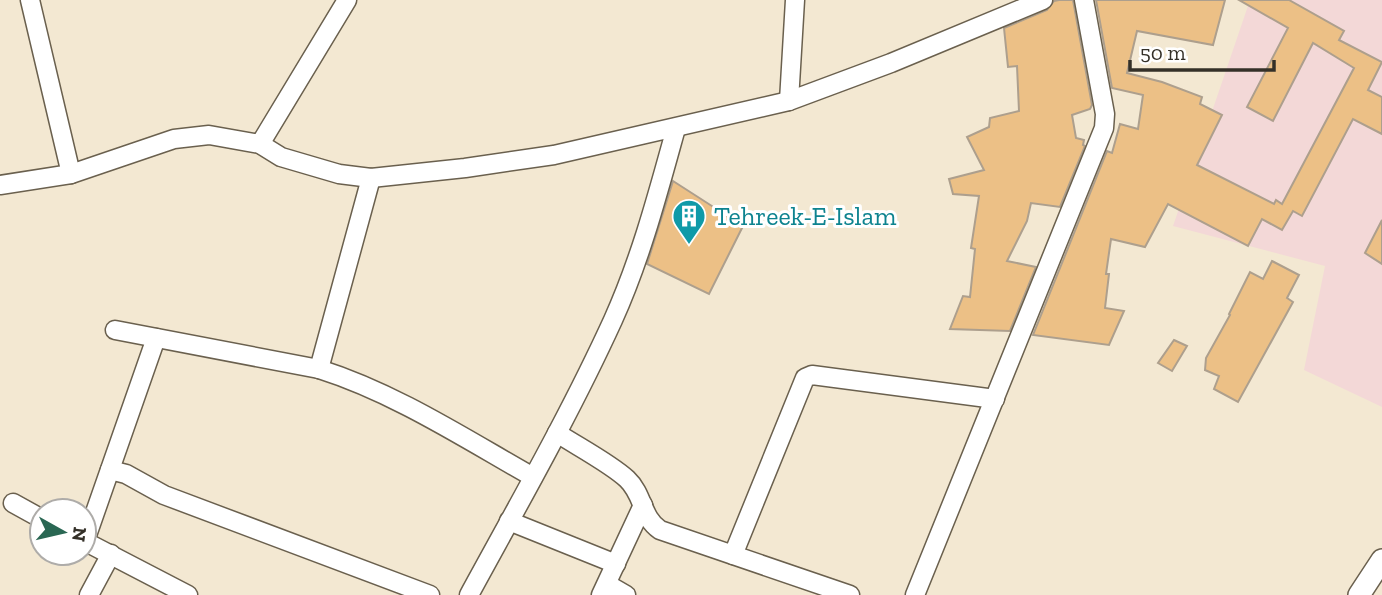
<svg xmlns="http://www.w3.org/2000/svg" width="1382" height="595" font-family="'Zilla Slab',serif">
  <style>
    .education { fill: #f3d8d7 }
    .building { fill: #ecc086; stroke: #ad9f8d; stroke-width: 2 }
    .lines { fill: none; stroke-linecap: round; stroke-linejoin: round }
    .minor-casing { stroke: #6a604e; stroke-width: 21 }
    .tertiary-casing { stroke: #6a604e; stroke-width: 24 }
    .minor { stroke: #fff; stroke-width: 18 }
    .tertiary { stroke: #fff; stroke-width: 21 }
    .labels { text-anchor: middle; dominant-baseline: central; stroke-width: 6; stroke-linejoin: round; paint-order: stroke }
    .culture-label { font-size: 26px; fill: #0d838f; stroke: #fff; text-anchor: start }
  </style>
  <rect width="100%" height="100%" fill="#f3e8d2"/>
  <!-- education -->
  <path class="education" d="M1250 0H1382V407L1304 370 1325 266 1173 226Z"/>
  <!-- building -->
  <g class="building">
    <path d="M1059 0H1073L1092 105 1090 109 1072 115 1076 138 1084 140 1083 145 1085 146 1060 207 1031 203 1027 221 1007 261 1036 267 1010 331 950 329 963 296 970 297 975 249 971 248 979 196 953 194 949 179 984 170 967 137 989 127 990 118 1019 111 1017 66 1008 67 1004 28 1047 10 1054 1Z"/>
    <path d="M1096 0H1225L1213 45 1137 31 1127 73 1162 82 1202 97 1200 104 1222 115 1197 165 1274 204 1276 200 1282 204 1354 68 1313 43 1273 121 1247 107 1288 28 1239 0H1289L1344 31 1339 40 1382 62 1368 90 1382 97V134L1353 119 1302 216 1293 211 1282 230 1262 219 1248 246 1168 204 1145 247 1111 239 1106 274H1109L1105 308 1124 311 1109 345 1033 335 1107 151 1112 153 1120 124 1138 129 1143 95 1112 88Z"/>
    <path d="M673 181 743 226 709 294 647 264Z"/>
    <path d="M1382 220V264L1365 253Z"/>
    <path d="M1272 261 1299 275 1287 298 1293 302 1238 402 1214 389 1219 376 1205 370 1206 358 1230 315 1229 314 1250 272 1263 279Z"/>
    <path d="M1174 340 1187 346 1172 371 1158 363Z"/>
  </g>
  <g class="lines">
    <defs>
      <g id="minor">
        <path d="M30 0 71 174"/>
        <path d="M789 101 795 0"/>
        <path d="M260 144 347 0"/>
        <path d="M0 185 71 174 174 139 209 135 260 144 281 157 339 174 371 178 465 168 554 155 789 101 891 63 1043 0"/>
        <path d="M115 330 319 369C395 393 464 438 533 477"/>
        <path d="M319 369 371 178"/>
        <path d="M557 433C577 446 611 464 627 479 644 495 641 517 660 530L850 595"/>
        <path d="M110 470 126 474 164 495 430 595"/>
        <path d="M13 503 42 519"/>
        <path d="M509 521 616 564"/>
        <path d="M84 541 188 595"/>
        <path d="M85 541 156 338"/>
        <path d="M733 555 805 378 812 375 995 399"/>
        <path d="M607 584 626 595"/>
        <path d="M89 595 111 554"/>
        <path d="M469 595C518 505 570 414 613 320 641 258 658 193 676 128"/>
        <path d="M601 595 643 505"/>
        <path d="M915 595 1104 128 1105 114 1084 0"/>
      </g>
      <path id="tertiary" d="M1359 595 1382 560"/>
    </defs>
    <!-- minor casing -->
    <use href="#minor" class="minor-casing"/>
    <!-- tertiary casing -->
    <use href="#tertiary" class="tertiary-casing"/>
    <!-- minor -->
    <use href="#minor" class="minor"/>
    <!-- tertiary -->
    <use href="#tertiary" class="tertiary"/>
  </g>
  <!-- icons -->
  <defs>
    <symbol id="building-pin" viewBox="-11 -11 22 30"><path d="M0 17L-7.5 6A9.5 9.5 0 1 1 7.5 6Z" fill="#0f9aa8" stroke="#fff"/><path d="M-4-6H4V6H1V3H-1V6H-4ZM-2.5-4.3h1.7v1.8h-1.7ZM.8-4.3h1.7v1.8H.8ZM-2.5-1h1.7V.8h-1.7ZM.8-1h1.7V.8H.8Z" fill="#fff"/></symbol>
  </defs>
  <g fill-rule="evenodd">
    <use href="#building-pin" x="670" y="197" width="38" height="52"/>
  </g>
  <g class="labels">
    <!-- culture labels -->
    <g class="culture-label">
      <text x="714" y="216">Tehreek-E-Islam</text>
    </g>
  </g>
  <!-- north arrow -->
  <g transform="translate(63 532) rotate(98)"><circle r="33" fill="#ffffff" stroke="#aeaca9" stroke-width="2"/>
  <path d="M0-5L12 26L0 18L-12 26Z" fill="#2a6753"/>
  <text y="-10" font-size="19" font-weight="bold" text-anchor="middle" fill="#343028">N</text>
  </g>
  <!-- scale -->
  <path d="M1130 60v10h144v-10" fill="none" stroke="#343028" stroke-width="3.5"/>
  <text x="1140" y="60" font-size="21" fill="#343028" stroke="#ffffff" stroke-width="5" paint-order="stroke">50 m</text>
</svg>
